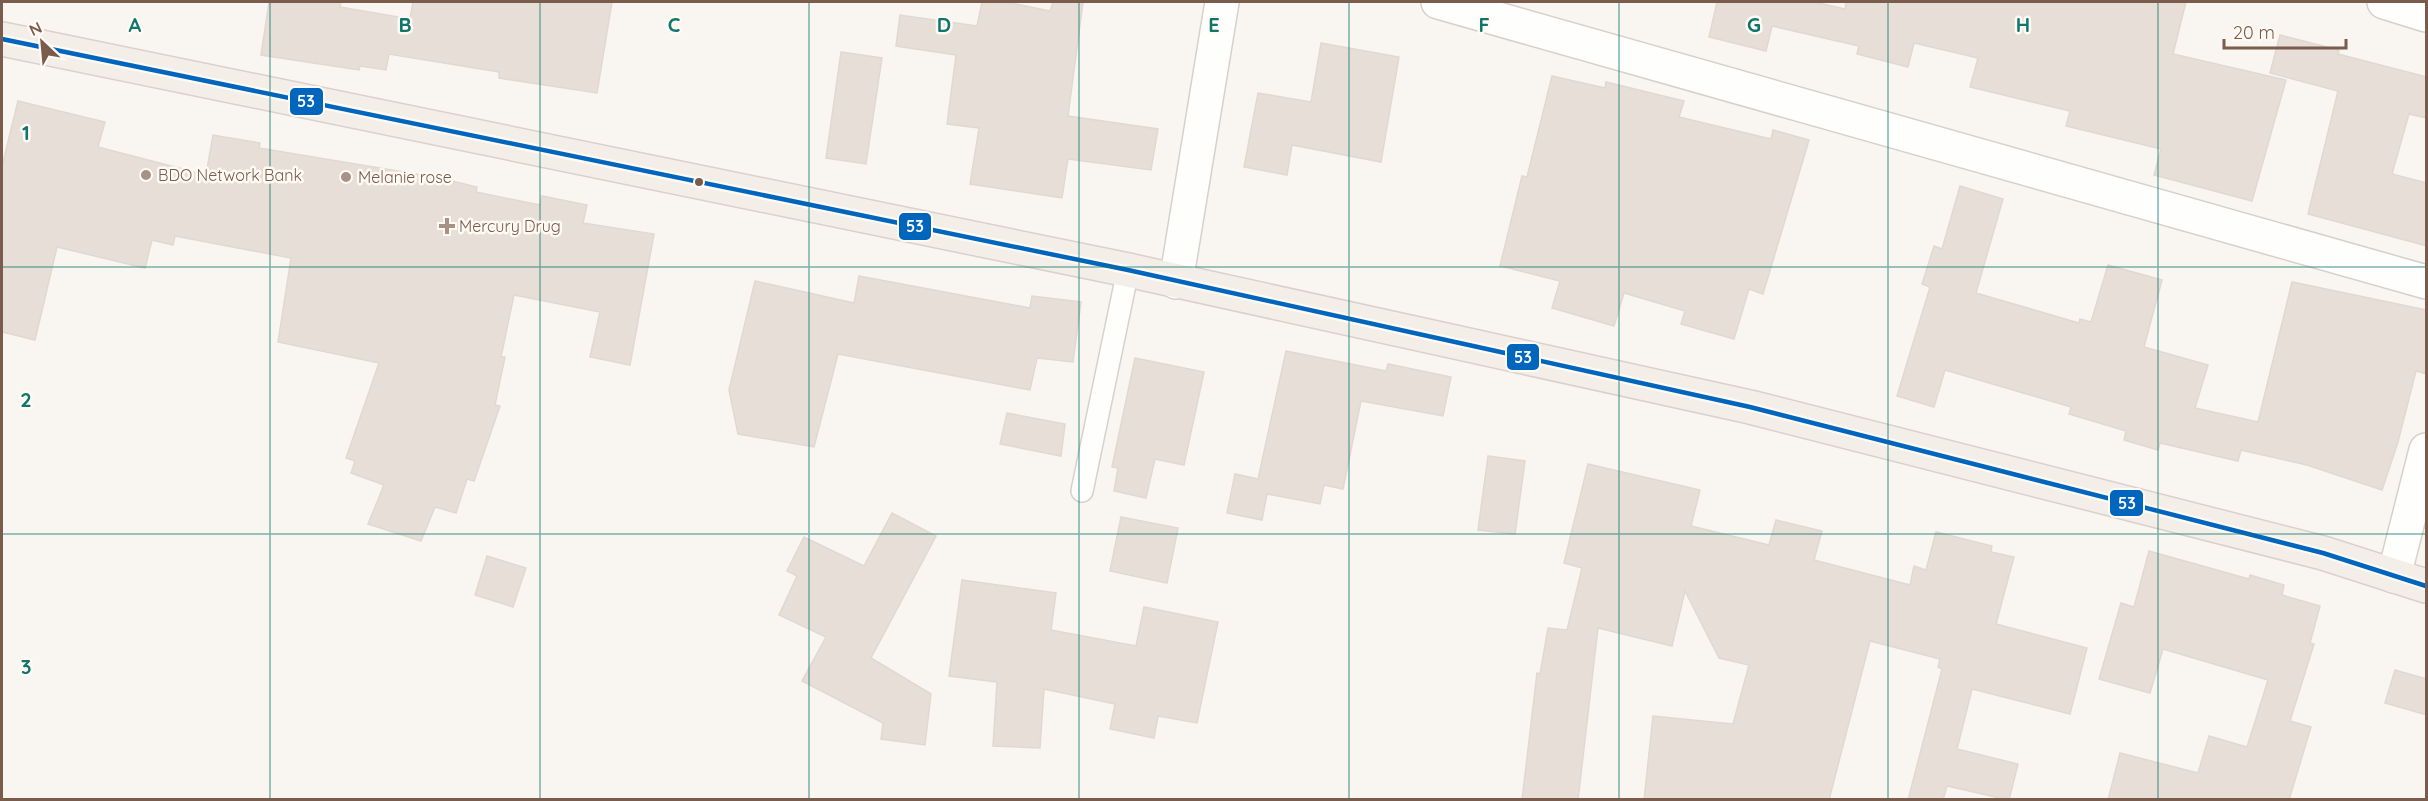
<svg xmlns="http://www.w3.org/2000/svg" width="2428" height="801" font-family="Quicksand,sans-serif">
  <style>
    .building { fill: #e6ded7; stroke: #e2d8d2; stroke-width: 1.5 }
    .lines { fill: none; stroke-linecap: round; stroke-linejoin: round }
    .service-casing { stroke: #d7d1cb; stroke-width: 24 }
    .minor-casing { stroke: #d7d1cb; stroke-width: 36 }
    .primary-casing { stroke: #dad1cc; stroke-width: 36 }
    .service { stroke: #fefefd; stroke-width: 21 }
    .minor { stroke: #fefefd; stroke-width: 33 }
    .primary { stroke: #f3eee8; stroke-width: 33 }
    .bus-1-casing { stroke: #fffaf3; stroke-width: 9 }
    .bus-1 { stroke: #0065bd; stroke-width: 4.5 }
    .grid { fill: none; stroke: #0f766e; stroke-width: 1.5; stroke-opacity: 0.55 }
    .poi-dot { fill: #a69286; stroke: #fffaf3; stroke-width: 2 }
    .bus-dot { fill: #7a5c4d; stroke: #fffaf3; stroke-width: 2 }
    .labels { text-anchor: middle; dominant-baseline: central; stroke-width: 5; stroke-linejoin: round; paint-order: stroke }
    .poi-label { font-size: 16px; fill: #7a5c4d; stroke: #fffaf3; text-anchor: start }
    .grid-label { font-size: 20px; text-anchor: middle; font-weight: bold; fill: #0f766e; stroke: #fffaf3; stroke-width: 5; stroke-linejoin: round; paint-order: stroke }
    .line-badge { stroke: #fffaf3; stroke-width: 2 }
    .badge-label { font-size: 16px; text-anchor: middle; font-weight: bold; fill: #fff }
  </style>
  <rect width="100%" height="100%" fill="#f9f5f0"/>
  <!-- building -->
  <g class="building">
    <path d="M269 2H341L340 7 410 19 413 2H612L597 93 499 78V72L389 54 386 70 360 66 359 70 261 55Z"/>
    <path d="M982 2H1006L1050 11 1053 2H1083L1068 116 1158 129 1151 170 1068 159 1062 198 970 184 979 128 947 124 956 55 896 46 900 15 977 26Z"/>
    <path d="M1717 2H1814L1845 9 1846 2H2186L2173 54 2286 80 2252 201 2154 175 2161 149 2066 126 2070 111 1970 87 1978 58 1914 43 1908 67 1857 54 1859 46 1772 26 1766 51 1709 37Z"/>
    <path d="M2280 35 2339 50 2338 54 2427 77V118L2409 114 2392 174 2427 183V246L2308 214 2338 91 2270 73Z"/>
    <path d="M1321 43 1399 57 1381 162 1292 145 1287 175 1244 167 1258 93 1311 102Z"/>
    <path d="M841 52 882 58 866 164 826 158Z"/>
    <path d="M1552 76 1605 88 1606 82 1684 101 1679 117 1771 139 1773 130 1809 140 1763 294 1749 289 1734 339 1681 324 1685 311 1624 293 1614 326 1552 308 1560 281 1500 266 1522 176 1527 177Z"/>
    <path d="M18 101 105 122 98 147 206 175 213 135 260 143 259 148 440 178 477 187 476 192 540 205 542 196 587 205 583 223 654 234 630 365 590 357 600 312 514 295 501 357H505L495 405 500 406 474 481 467 479 456 513 435 507 421 541 368 524 384 485 351 473 355 461 346 458 379 363 278 342 291 258 175 236 173 245 152 240 145 268 57 247 35 340 2 332V166Z"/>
    <path d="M1960 186 2003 199 1976 293 2079 323 2080 319 2091 322 2108 265 2162 280 2144 347 2208 365 2195 408 2258 422 2292 282 2427 310V374L2416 371 2398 442 2382 490 2307 465 2241 450 2238 461 2160 443 2158 450 2124 440 2126 431 2069 414 2071 407 1945 370 1934 407 1897 396 1930 287 1922 284 1934 246 1942 249Z"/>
    <path d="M859 276 1030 308 1032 296 1081 302 1073 362 1037 358 1030 390 838 354 814 447 738 434 729 390 755 281 854 303Z"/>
    <path d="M1286 351 1386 371 1388 364 1451 377 1443 416 1361 401 1343 489 1324 485 1320 504 1267 494 1262 520 1227 513 1235 474 1258 479Z"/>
    <path d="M1135 358 1204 372 1184 465 1155 459 1146 498 1114 491 1118 468 1112 467Z"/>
    <path d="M1007 413 1065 424 1061 456 1000 444Z"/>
    <path d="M1488 456 1525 461 1515 534 1478 530Z"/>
    <path d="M1588 464 1700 490 1691 526 1769 545 1776 520 1822 531 1814 560 1910 585 1914 566 1926 570 1936 532 1992 546 1991 552 2014 557 1996 624 2087 648 2070 714 1972 689 1957 749 2018 764 2009 800 1947 786 1943 800H1908L1942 669 1938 667 1940 659 1870 641 1829 800H1644L1653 716 1733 724 1749 665 1719 658 1685 591 1672 646 1598 628 1578 800H1522L1537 673 1540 674 1548 628 1567 630 1582 568 1564 563Z"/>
    <path d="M892 513 936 536 871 658 931 694 925 745 881 739 883 723 802 681 826 637 779 615 797 576 787 571 804 537 864 566Z"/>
    <path d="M1121 517 1178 528 1167 583 1110 571Z"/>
    <path d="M2149 551 2249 579 2250 575 2284 585 2282 595 2320 606 2310 643 2314 644 2290 721 2311 727 2289 800H2108L2120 753 2198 773 2209 736 2247 747 2268 680 2163 649 2150 693 2099 679 2121 603 2134 607Z"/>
    <path d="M487 556 526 568 513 607 475 595Z"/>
    <path d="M962 580 1056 593 1051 630 1136 646 1144 607 1218 622 1197 723 1158 716 1154 738 1110 729 1115 704 1044 689 1040 748 993 746 997 682 949 676Z"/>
    <path d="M2395 670 2427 679V715L2385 703Z"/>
  </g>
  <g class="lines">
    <defs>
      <path id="service" d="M1082 491 1128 270"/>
      <g id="minor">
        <path d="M1438 2 2426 282"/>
        <path d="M2384 2 2426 15"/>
        <path d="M1176 282 1222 2"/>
        <path d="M2394 576 2426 450"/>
      </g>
      <path id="primary" d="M2 39 1128 270 1750 407 2323 553 2426 586"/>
    </defs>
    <!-- service casing -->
    <use href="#service" class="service-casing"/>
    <!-- minor casing -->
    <use href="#minor" class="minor-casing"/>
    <!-- primary casing -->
    <use href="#primary" class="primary-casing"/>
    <!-- service -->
    <use href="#service" class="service"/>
    <!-- minor -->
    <use href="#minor" class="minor"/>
    <!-- primary -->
    <use href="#primary" class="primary"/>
    <defs>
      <path id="bus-1" d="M2 39 1128 270 1750 407 2323 553 2426 586"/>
    </defs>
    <!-- bus-1 casing -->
    <use href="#bus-1" class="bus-1-casing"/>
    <!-- bus-1 -->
    <use href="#bus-1" class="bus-1"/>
  </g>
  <!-- grid -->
  <path class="grid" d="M270 2V800M540 2V800M809 2V800M1079 2V800M1349 2V800M1619 2V800M1888 2V800M2158 2V800M2 267H2426M2 534H2426"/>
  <!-- markers -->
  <g class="poi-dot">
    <circle cx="146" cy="175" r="6"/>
    <circle cx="346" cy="177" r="6"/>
    <path d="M444 217h6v6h6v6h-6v6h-6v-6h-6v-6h6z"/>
  </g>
  <circle class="bus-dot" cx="699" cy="182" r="5"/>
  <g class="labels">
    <!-- poi labels -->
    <g class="poi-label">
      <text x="158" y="175">BDO Network Bank</text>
      <text x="358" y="177">Melanie rose</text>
      <text x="459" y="226">Mercury Drug</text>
    </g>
  </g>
  <g class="grid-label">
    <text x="135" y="32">A</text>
    <text x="405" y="32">B</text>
    <text x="674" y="32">C</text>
    <text x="944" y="32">D</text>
    <text x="1214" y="32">E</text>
    <text x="1484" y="32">F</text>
    <text x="1754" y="32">G</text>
    <text x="2023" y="32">H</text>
    <text x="26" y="140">1</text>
    <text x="26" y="407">2</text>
    <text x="26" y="674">3</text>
  </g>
  <g class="line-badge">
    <rect x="289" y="87" width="35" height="29" rx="6" fill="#0065bd"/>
    <rect x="898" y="212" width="34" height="29" rx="6" fill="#0065bd"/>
    <rect x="1506" y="343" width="34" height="28" rx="6" fill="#0065bd"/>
    <rect x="2109" y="489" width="35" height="28" rx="6" fill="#0065bd"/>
  </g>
  <g class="badge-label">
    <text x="306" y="107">53</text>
    <text x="915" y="232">53</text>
    <text x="1523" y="363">53</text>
    <text x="2127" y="509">53</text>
  </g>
  <!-- border -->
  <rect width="2428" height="801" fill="none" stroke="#7a5c4d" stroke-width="6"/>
  <!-- north arrow -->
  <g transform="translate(42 42) rotate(334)" stroke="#fffaf3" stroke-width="4.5" paint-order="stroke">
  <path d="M0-4.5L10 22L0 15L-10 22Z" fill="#7a5c4d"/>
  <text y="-9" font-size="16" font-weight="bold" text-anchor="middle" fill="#7a5c4d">N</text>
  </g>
  <!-- scale -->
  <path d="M2224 39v9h122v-9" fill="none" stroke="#7a5c4d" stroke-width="3"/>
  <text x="2233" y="39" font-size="18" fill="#7a5c4d" stroke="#fffaf3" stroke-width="4.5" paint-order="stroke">20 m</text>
</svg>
